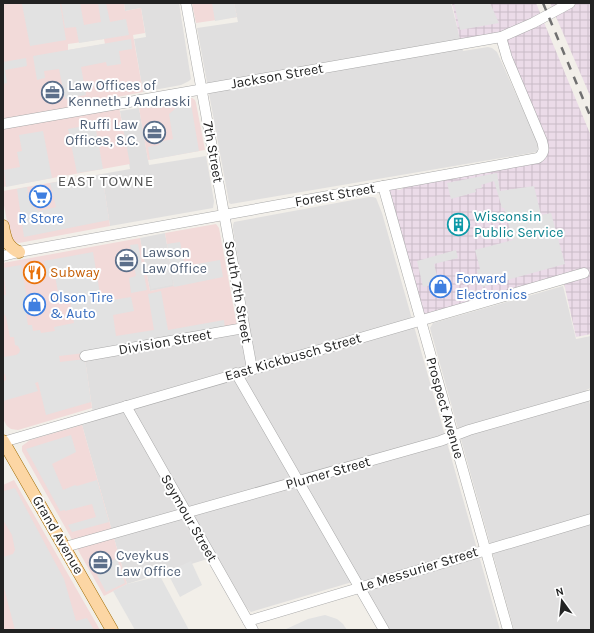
<svg xmlns="http://www.w3.org/2000/svg" width="594" height="633" font-family="Karla,sans-serif">
  <style>
    .residential { fill: #e0dfdf }
    .commercial { fill: #f2dad9; fill-rule: evenodd }
    .industrial { fill: url(#industrial-grid) }
    .parking { fill: #e2e2e2 }
    .lines { fill: none; stroke-linecap: round; stroke-linejoin: round }
    .minor-casing { stroke: #a9a9a9; stroke-width: 11 }
    .major-casing { stroke: #a06b00; stroke-width: 13 }
    .minor { stroke: #fff; stroke-width: 10 }
    .major { stroke: #fcd6a4; stroke-width: 12 }
    .rail { stroke: #707070; stroke-width: 2.5; stroke-dasharray: 8 8; stroke-linecap: butt }
    .labels { text-anchor: middle; dominant-baseline: central; stroke-width: 4; stroke-linejoin: round; paint-order: stroke }
    .street-label { font-size: 14px; fill: #222; stroke: #fff }
    .service-label { font-size: 14px; fill: #4e5e75; stroke: #fff; text-anchor: start }
    .culture-label { font-size: 14px; fill: #0d838f; stroke: #fff; text-anchor: start }
    .shop-label { font-size: 14px; fill: #366cbe; stroke: #fff; text-anchor: start }
    .food-label { font-size: 14px; fill: #c56008; stroke: #fff; text-anchor: start }
    .neighbourhood-label { font-size: 15px; letter-spacing: 1px; fill: #555; stroke: #fff }
  </style>
  <defs>
    <pattern id="industrial-grid" width="8" height="8" patternUnits="userSpaceOnUse"><rect width="8" height="8" fill="#ebdbe8"/><path d="M0 4h8M4 0v8" fill="none" stroke="#c9bcc7"/></pattern>
  </defs>
  <rect width="100%" height="100%" fill="#f2efe9"/>
  <!-- residential -->
  <g class="residential">
    <path d="M124 3H179L190 73 191 79 189 81 181 85 143 92 134 39 146 37 141 8 125 11Z"/>
    <path d="M234 3H451L463 51 488 47 492 48 497 52 533 132 538 146 537 152 231 204 229 203 228 197 197 28 238 22Z"/>
    <path d="M139 108 149 165 206 156 214 201 213 208 110 226 102 174 130 169 120 111Z"/>
    <path d="M369 197H373L376 198 382 213 500 630H388L359 580 251 612 246 607 217 556 127 584 82 425 94 421 85 359 250 329 233 229V225L234 222Z"/>
    <path d="M165 233 174 287 150 291 140 238Z"/>
    <path d="M563 286 576 339 591 336V388L586 390 591 408V630H514L430 328 433 323Z"/>
  </g>
  <!-- commercial -->
  <g class="commercial">
    <path d="M3 3H124L125 11 141 8 145 33 133 35 143 92 117 97 130 164 3 187ZM104 39 105 44 68 50V44Z"/>
    <path d="M192 3H234L237 17 196 23Z"/>
    <path d="M192 98 195 100 196 103 205 150 148 160 139 108Z"/>
    <path d="M102 174 110 226 19 243 14 242 10 237 3 200V191Z"/>
    <path d="M216 224 219 228 237 326 85 359 92 408 18 430 11 429 7 426 3 419V263L140 238 150 291 174 286 165 233Z"/>
    <path d="M82 425 127 584 104 596 22 451V446L30 440Z"/>
    <path d="M14 480 100 630H3V485Z"/>
  </g>
  <!-- industrial -->
  <g class="industrial">
    <path d="M452 3H536L591 136V334L576 337 563 279 420 320 383 186 400 190 416 180 542 156 501 37 461 44Z"/>
    <path d="M550 3H591V98Z"/>
  </g>
  <!-- parking -->
  <g class="parking">
    <path d="M28 3H60L66 40 30 46 22 4Z"/>
    <path d="M61 3H80L84 25 101 22 98 3H106L110 22 126 19 129 35 79 43 76 27 65 28Z"/>
    <path d="M212 3H234L237 17 215 21Z"/>
    <path d="M454 3H490L499 23 460 30Z"/>
    <path d="M131 39 132 49 119 51 121 64 107 66 106 62 81 67 86 95 65 99 59 69 44 71 45 78 37 80 33 56Z"/>
    <path d="M26 58 27 66 5 70 7 83 3 84V62Z"/>
    <path d="M191 104 199 151 150 160 148 147 159 145V142L173 139 169 114 175 109V107Z"/>
    <path d="M95 124 103 169 77 173 68 129Z"/>
    <path d="M43 131 52 178 6 187 4 170 20 167 17 152 22 151 19 135Z"/>
    <path d="M497 173 500 191 534 186 541 215 551 213 565 264 482 287 477 270 480 269 475 250 513 240 504 208H502L494 181 481 185 482 188 475 189 476 192 451 199 447 183Z"/>
    <path d="M102 174 109 220 24 237 17 189 27 187 30 204 39 211 56 207 50 183Z"/>
    <path d="M180 242 185 266 220 260 223 277 174 287 167 244Z"/>
    <path d="M138 244 147 290 131 293 129 278 136 276 130 245Z"/>
    <path d="M456 250 458 258 434 264 439 283 423 287 417 261Z"/>
    <path d="M93 252 101 300 94 301V303L131 297 134 311 113 315 116 336 154 330 148 294 161 291 168 330 224 320 225 329 85 353 59 356 60 362 85 359 91 402 46 415 38 382 35 383 38 391 3 401V382L5 381 6 379 5 374H3V357L16 355 19 353 20 350 18 346 15 345 14 337H10L6 317 3 312V295H6L3 268 21 265 30 313 26 314 28 325H32L33 331 40 330 41 333 55 331 54 327 74 323 69 296 59 297 55 276 47 277 44 261Z"/>
    <path d="M169 267 173 285 151 289 147 270Z"/>
    <path d="M71 435 76 452 52 464 63 490 75 485 77 486 97 480 109 522 72 532 68 525 96 517 92 504 65 511V510L60 511 26 449Z"/>
    <path d="M15 488 64 579 76 621 87 618 94 630H54V628L45 630H15L3 584V557L13 554 15 550 12 535 3 520V495L4 491Z"/>
    <path d="M117 558 125 583 106 592 97 575 102 572 100 567Z"/>
    <path d="M191 561 202 585 180 597 167 572Z"/>
    <path d="M160 576 189 630H135L113 591 127 584Z"/>
    <path d="M325 615 337 619 343 624 347 630H284L308 619Z"/>
  </g>
  <g class="lines">
    <defs>
      <g id="minor">
        <path d="M186 3 252 369"/>
        <path d="M3 124 501 37 533 23 570 3"/>
        <path d="M383 186 508 630"/>
        <path d="M3 256 19 252 538 158C545 153 544 148 542 141L507 58 501 37"/>
        <path d="M85 356 244 328"/>
        <path d="M236 373 384 630"/>
        <path d="M126 406 253 630"/>
        <path d="M3 442 584 273"/>
        <path d="M65 547 440 441 469 430 591 395"/>
        <path d="M248 621 591 519"/>
      </g>
      <g id="major">
        <path d="M3 226C5 238 7 247 19 252"/>
        <path d="M3 441 112 630"/>
      </g>
    </defs>
    <!-- minor casing -->
    <use href="#minor" class="minor-casing"/>
    <!-- major casing -->
    <use href="#major" class="major-casing"/>
    <!-- minor -->
    <use href="#minor" class="minor"/>
    <!-- major -->
    <use href="#major" class="major"/>
    <!-- rail -->
    <path class="rail" d="M543 3 591 118"/>
  </g>
  <!-- icons -->
  <defs>
    <symbol id="office-ring" viewBox="-11 -11 22 22"><circle r="9.5" fill="#fff" stroke="#5c6f8a" stroke-width="1.5"/><path d="M-6-3h4V-5.5h4V-3h4V5H-6ZM-1-4.5V-3h2v-1.5ZM-6 0V1H6V0Z" fill="#5c6f8a"/></symbol>
    <symbol id="supermarket-ring" viewBox="-11 -11 22 22"><circle r="9.5" fill="#fff" stroke="#3f7fe0" stroke-width="1.5"/><path d="M-6-5.5h2.5l.6 2H6L4.5 2H-2.5L-4.4-4H-6ZM-1.5 3.2a1.3 1.3 0 1 0 .1 0ZM3 3.2a1.3 1.3 0 1 0 .1 0Z" fill="#3f7fe0"/></symbol>
    <symbol id="building-ring" viewBox="-11 -11 22 22"><circle r="9.5" fill="#fff" stroke="#0f9aa8" stroke-width="1.5"/><path d="M-4-6H4V6H1V3H-1V6H-4ZM-2.5-4.3h1.7v1.8h-1.7ZM.8-4.3h1.7v1.8H.8ZM-2.5-1h1.7V.8h-1.7ZM.8-1h1.7V.8H.8Z" fill="#0f9aa8"/></symbol>
    <symbol id="restaurant-ring" viewBox="-11 -11 22 22"><circle r="9.5" fill="#fff" stroke="#e8710a" stroke-width="1.5"/><path d="M-5-6h1v4h1v-4h1v4h1v-4h1v5L-1.5 .5V6h-2V.5L-5-1ZM5-6V6H3V1.5H1.5Q1.5-4 5-6Z" fill="#e8710a"/></symbol>
    <symbol id="shop-ring" viewBox="-11 -11 22 22"><circle r="9.5" fill="#fff" stroke="#3f7fe0" stroke-width="1.5"/><path d="M-5-2.5h2.3a2.7 3.5 0 0 1 5.4 0H5L5.5 6h-11ZM-1.5-2.5h3a1.5 2.3 0 0 0-3 0Z" fill="#3f7fe0"/></symbol>
  </defs>
  <g fill-rule="evenodd">
    <use href="#office-ring" x="40" y="80" width="25" height="25"/>
    <use href="#office-ring" x="142" y="120" width="25" height="25"/>
    <use href="#supermarket-ring" x="28" y="184" width="25" height="25"/>
    <use href="#building-ring" x="446" y="212" width="25" height="25"/>
    <use href="#office-ring" x="114" y="248" width="25" height="25"/>
    <use href="#restaurant-ring" x="22" y="260" width="25" height="25"/>
    <use href="#shop-ring" x="428" y="274" width="25" height="25"/>
    <use href="#shop-ring" x="22" y="292" width="25" height="25"/>
    <use href="#office-ring" x="88" y="550" width="25" height="25"/>
  </g>
  <g class="labels">
    <!-- street labels -->
    <g class="street-label">
      <text transform="translate(277 76) rotate(-10)">Jackson Street</text>
      <text transform="translate(213 152) rotate(80)">7th Street</text>
      <text transform="translate(335 195) rotate(-10)">Forest Street</text>
      <text transform="translate(238 292) rotate(80)">South 7th Street</text>
      <text transform="translate(165 342) rotate(-10)">Division Street</text>
      <text transform="translate(293 357) rotate(-16)">East Kickbusch Street</text>
      <text transform="translate(445 408) rotate(74)">Prospect Avenue</text>
      <text transform="translate(328 473) rotate(-16)">Plumer Street</text>
      <text transform="translate(189 518) rotate(60)">Seymour Street</text>
      <text transform="translate(58 535) rotate(60)">Grand Avenue</text>
      <text transform="translate(419 569) rotate(-17)">Le Messurier Street</text>
    </g>
    <!-- service labels -->
    <g class="service-label">
      <text x="68" y="85">Law Offices of<tspan x="68" dy="16">Kenneth J Andraski</tspan></text>
      <text x="138" y="124" text-anchor="end">Ruffi Law<tspan x="138" dy="16">Offices, S.C.</tspan></text>
      <text x="142" y="252">Lawson<tspan x="142" dy="16">Law Office</tspan></text>
      <text x="116" y="555">Cveykus<tspan x="116" dy="16">Law Office</tspan></text>
    </g>
    <!-- culture labels -->
    <g class="culture-label">
      <text x="474" y="216">Wisconsin<tspan x="474" dy="16">Public Service</tspan></text>
    </g>
    <!-- shop labels -->
    <g class="shop-label">
      <text x="41" y="218" text-anchor="middle">R Store</text>
      <text x="456" y="278">Forward<tspan x="456" dy="16">Electronics</tspan></text>
      <text x="50" y="297">Olson Tire<tspan x="50" dy="16">&amp; Auto</tspan></text>
    </g>
    <!-- food labels -->
    <g class="food-label">
      <text x="50" y="272">Subway</text>
    </g>
    <!-- neighbourhood labels -->
    <g class="neighbourhood-label">
      <text x="106" y="181">EAST TOWNE</text>
    </g>
  </g>
  <!-- border -->
  <rect width="594" height="633" fill="none" stroke="#222222" stroke-width="8"/>
  <!-- north arrow -->
  <g transform="translate(562 601) rotate(345)" stroke="#ffffff" stroke-width="3" paint-order="stroke">
  <path d="M0-3L7 15L0 10L-7 15Z" fill="#222222"/>
  <text y="-6" font-size="11" font-weight="bold" text-anchor="middle" fill="#222222">N</text>
  </g>
</svg>
